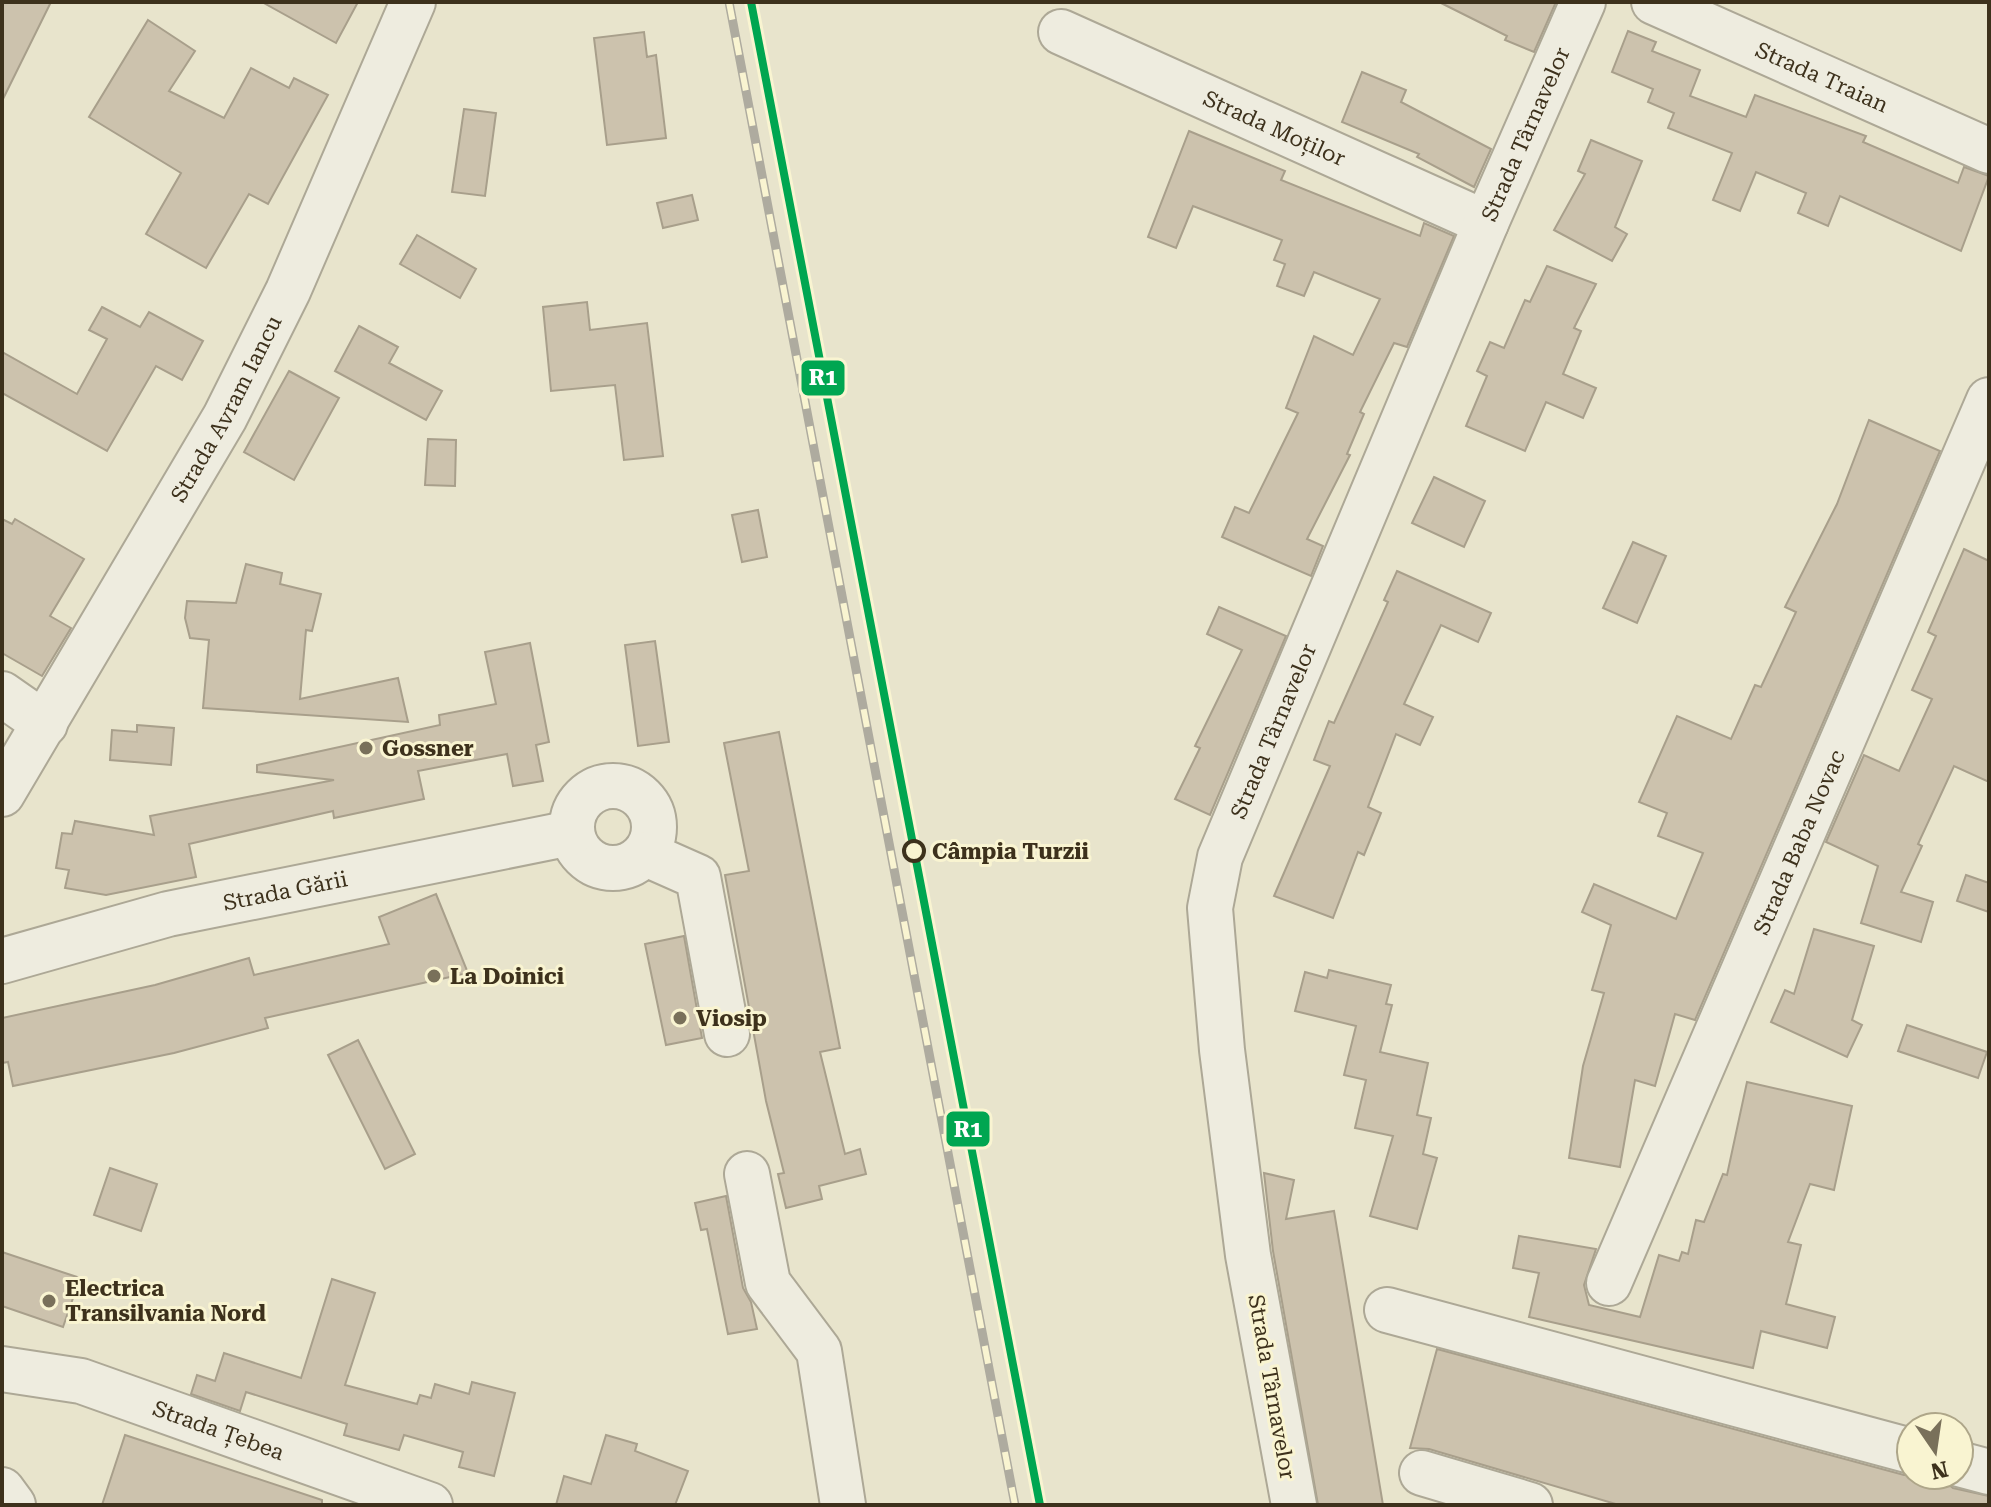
<svg xmlns="http://www.w3.org/2000/svg" width="1991" height="1507" font-family="'Roboto Serif',serif">
  <style>
    .building { fill: #ccc2ad; stroke: #a89f8b; stroke-width: 2 }
    .lines { fill: none; stroke-linecap: round; stroke-linejoin: round }
    .minor-casing { stroke: #ada896; stroke-width: 48 }
    .minor { stroke: #eeecdf; stroke-width: 44 }
    .rail-casing { stroke: #aeab9f; stroke-width: 9 }
    .rail { stroke: #f9f4d1; stroke-width: 6; stroke-dasharray: 18; stroke-linecap: butt }
    .rail-1-casing { stroke: #f9f4d1; stroke-width: 14 }
    .rail-1 { stroke: #00a651; stroke-width: 8 }
    .poi-dot { fill: #79705a; stroke: #f9f4d1; stroke-width: 3 }
    .stop-dot { fill: #f9f4d1; stroke: #3d311c; stroke-width: 4 }
    .labels { text-anchor: middle; dominant-baseline: central; stroke-width: 6; stroke-linejoin: round; paint-order: stroke }
    .street-label { font-size: 22px; fill: #3d311c; stroke: #f9f4d1 }
    .poi-label { font-size: 22px; font-weight: bold; fill: #3d311c; stroke: #f9f4d1; text-anchor: start }
    .stop-label { font-size: 22px; font-weight: bold; fill: #3d311c; stroke: #f9f4d1; text-anchor: start }
    .line-badge { stroke: #f9f4d1; stroke-width: 3 }
    .badge-label { font-size: 22px; text-anchor: middle; font-weight: bold; fill: #fff }
  </style>
  <rect width="100%" height="100%" fill="#e8e4cc"/>
  <!-- building -->
  <g class="building">
    <path d="M2 2H51L2 101Z"/>
    <path d="M262 2H358L336 43Z"/>
    <path d="M1439 2H1556L1534 52 1505 40 1507 36Z"/>
    <path d="M148 20 195 51 169 91 224 118 251 68 289 88 294 78 328 95 268 204 249 194 206 268 146 234 181 173 89 117Z"/>
    <path d="M1628 31 1656 42 1652 51 1700 70 1690 96 1746 117 1755 95 1866 136 1863 142 1958 183 1964 167 1989 176 1961 251 1840 196 1828 226 1798 213 1806 193 1756 172 1740 211 1713 200 1732 153 1668 128 1674 113 1648 102 1653 89 1612 72Z"/>
    <path d="M644 32 647 57 656 55 666 138 607 145 594 38Z"/>
    <path d="M1362 72 1406 90 1401 102 1491 149 1474 187 1417 157 1419 154 1342 122Z"/>
    <path d="M464 109 496 113 485 196 452 192Z"/>
    <path d="M1189 131 1285 171 1281 180 1420 236 1424 223 1454 236 1407 347 1394 343 1360 412 1364 414 1347 454 1350 455 1307 539 1323 546 1311 576 1222 537 1235 507 1249 513 1298 413 1286 408 1314 336 1353 355 1380 299 1314 272 1304 296 1277 286 1285 264 1274 260 1282 240 1193 206 1176 248 1148 237Z"/>
    <path d="M1591 140 1642 161 1615 227 1627 234 1612 261 1554 230 1585 174 1578 171Z"/>
    <path d="M692 195 698 220 663 228 657 203Z"/>
    <path d="M417 235 476 269 460 298 400 264Z"/>
    <path d="M1547 266 1596 284 1574 328 1581 331 1563 374 1596 388 1583 418 1546 402 1525 451 1466 426 1487 376 1477 371 1490 342 1504 348 1525 300 1530 302Z"/>
    <path d="M587 302 590 330 647 323 663 456 624 460 615 385 551 391 543 307Z"/>
    <path d="M102 307 140 327 149 312 203 341 182 380 156 366 107 451 2 393V352L77 394 107 339 89 330Z"/>
    <path d="M359 326 398 347 389 363 442 391 426 420 335 371Z"/>
    <path d="M289 371 339 398 294 480 244 452Z"/>
    <path d="M1869 420 1940 451 1695 1020 1675 1014 1655 1086 1635 1080 1620 1167 1569 1158 1583 1066 1604 993 1592 990 1611 925 1582 912 1594 884 1676 919 1703 853 1658 836 1667 813 1639 802 1677 716 1731 739 1755 685 1761 687 1796 612 1785 607 1837 504Z"/>
    <path d="M428 439 456 440 455 486 425 485Z"/>
    <path d="M1434 477 1485 501 1464 547 1412 523Z"/>
    <path d="M758 510 767 557 742 562 732 515Z"/>
    <path d="M2 519 12 524 15 519 84 559 50 616 71 628 42 676 2 653Z"/>
    <path d="M1633 542 1666 556 1637 623 1603 608Z"/>
    <path d="M1964 549 1989 561V782L1954 766 1918 844 1922 846 1901 892 1933 902 1921 942 1861 923 1878 866 1826 842 1864 755 1899 771 1932 699 1912 690 1936 636 1928 632Z"/>
    <path d="M246 564 282 573 280 584 321 594 312 631 306 630 300 699 398 678 408 722 203 708 209 640 190 638 185 618 187 601 236 603Z"/>
    <path d="M1397 571 1491 613 1478 642 1441 625 1404 704 1433 717 1420 745 1396 734 1368 807 1381 813 1364 855 1358 852 1333 918 1274 896 1330 766 1314 760 1329 721 1334 723 1388 602 1384 600Z"/>
    <path d="M1219 607 1286 636 1210 815 1175 799 1200 748 1195 746 1242 650 1207 634Z"/>
    <path d="M655 641 669 742 638 746 625 645Z"/>
    <path d="M530 643 549 742 536 745 543 781 513 786 507 754 418 771 424 799 334 818 333 811 189 844 196 877 106 895 65 888 69 870 56 868 62 833 72 834 75 821 154 835 150 816 334 780 257 772V765L440 725 439 715 496 704 485 652Z"/>
    <path d="M137 725 174 728 171 765 110 760 112 730 137 732Z"/>
    <path d="M779 732 840 1048 820 1052 845 1154 860 1149 866 1174 819 1186 822 1199 786 1208 778 1174 784 1173 766 1101 725 875 749 871 724 743Z"/>
    <path d="M1966 875 1989 883V912L1957 901Z"/>
    <path d="M436 894 468 973 265 1018 268 1028 174 1053 13 1086 8 1062 2 1063V1018L155 985 249 958 254 975 389 944 379 917Z"/>
    <path d="M1814 929 1874 946 1852 1020 1862 1025 1847 1057 1771 1022 1785 990 1794 994Z"/>
    <path d="M684 936 702 1038 666 1045 645 944Z"/>
    <path d="M1329 970 1391 985 1386 1004 1392 1005 1380 1052 1428 1063 1417 1115 1431 1118 1423 1154 1437 1158 1417 1229 1370 1216 1393 1136 1355 1128 1366 1080 1344 1075 1356 1026 1295 1011 1305 972 1327 978Z"/>
    <path d="M1907 1025 1987 1052 1978 1078 1898 1051Z"/>
    <path d="M358 1040 415 1154 385 1169 328 1055Z"/>
    <path d="M1747 1082 1852 1106 1834 1190 1810 1184 1788 1242 1801 1245 1786 1304 1835 1317 1827 1348 1761 1331 1753 1368 1529 1317 1539 1273 1513 1268 1519 1236 1596 1249 1584 1285 1589 1305 1640 1317 1659 1255 1679 1261 1682 1252 1688 1254 1696 1220 1704 1222 1723 1174 1727 1175Z"/>
    <path d="M110 1168 157 1184 141 1231 94 1215Z"/>
    <path d="M1264 1173 1294 1180 1286 1219 1334 1211 1383 1505H1318L1273 1251Z"/>
    <path d="M726 1196 743 1288 751 1302 757 1329 728 1334 707 1229 701 1230 695 1203Z"/>
    <path d="M2 1252 80 1278 63 1327 2 1306Z"/>
    <path d="M332 1279 375 1293 345 1385 417 1404 420 1395 431 1398 435 1384 469 1394 472 1382 515 1393 494 1476 459 1467 463 1452 404 1435 399 1450 344 1435 347 1424 246 1392 240 1411 191 1394 197 1375 215 1381 224 1353 301 1378Z"/>
    <path d="M1437 1349 1904 1475H1937L1953 1488 1989 1496V1505H1619L1429 1449 1410 1448Z"/>
    <path d="M125 1435 322 1500V1505H102Z"/>
    <path d="M606 1435 637 1444 635 1451 688 1471 675 1505H556L564 1476 591 1484Z"/>
  </g>
  <g class="lines">
    <defs>
      <g id="minor">
        <path id="s1" d="M1654 2 1989 151"/>
        <path id="s2" d="M1061 32 1486 223"/>
        <path d="M2 694 45 724"/>
        <circle cx="613" cy="827" r="41"/>
        <path id="s3" d="M2 794 225 417 288 291 413 2"/>
        <path d="M646 854 698 877 727 1034"/>
        <path id="s4" d="M2 961 168 914 571 833"/>
        <path d="M747 1174 768 1283 819 1351 843 1505"/>
        <path id="s5" d="M1609 1283 1989 400"/>
        <path d="M1387 1310 1911 1451"/>
        <path id="s6" d="M2 1369 81 1381 430 1505"/>
        <path d="M1959 1464 1989 1472"/>
        <path d="M1422 1473 1530 1505"/>
        <path d="M2 1490 13 1505"/>
        <path id="s7" d="M1294 1505 1248 1255 1222 1050 1210 908 1220 857 1486 223 1583 2"/>
      </g>
    </defs>
    <!-- minor casing -->
    <use href="#minor" class="minor-casing"/>
    <!-- minor -->
    <use href="#minor" class="minor"/>
    <defs>
      <g id="rail">
        <path d="M729 2 1015 1505"/>
        <path d="M751 2 1040 1505"/>
      </g>
    </defs>
    <!-- rail casing -->
    <use href="#rail" class="rail-casing"/>
    <!-- rail -->
    <use href="#rail" class="rail"/>
    <defs>
      <path id="rail-1" d="M751 2 1040 1505"/>
    </defs>
    <!-- rail-1 casing -->
    <use href="#rail-1" class="rail-1-casing"/>
    <!-- rail-1 -->
    <use href="#rail-1" class="rail-1"/>
  </g>
  <!-- markers -->
  <g class="poi-dot">
    <circle cx="366" cy="748" r="8"/>
    <circle cx="434" cy="976" r="8"/>
    <circle cx="680" cy="1018" r="8"/>
    <circle cx="49" cy="1301" r="8"/>
  </g>
  <circle class="stop-dot" cx="914" cy="851" r="10"/>
  <g class="labels">
    <!-- street labels -->
    <g class="street-label">
      <text stroke="none"><textPath href="#s1" startOffset="184">Strada Traian</textPath></text>
      <text stroke="none"><textPath href="#s2" startOffset="234">Strada Moților</textPath></text>
      <text stroke="none"><textPath href="#s7" startOffset="1440">Strada Târnavelor</textPath></text>
      <text stroke="none"><textPath href="#s3" startOffset="446">Strada Avram Iancu</textPath></text>
      <text stroke="none"><textPath href="#s7" startOffset="792">Strada Târnavelor</textPath></text>
      <text stroke="none"><textPath href="#s5" startOffset="480">Strada Baba Novac</textPath></text>
      <text stroke="none"><textPath href="#s4" startOffset="292">Strada Gării</textPath></text>
      <text transform="translate(1272 1387) rotate(80)">Strada Târnavelor</text>
      <text stroke="none"><textPath href="#s6" startOffset="226">Strada Țebea</textPath></text>
    </g>
    <!-- poi labels -->
    <g class="poi-label">
      <text x="382" y="748">Gossner</text>
      <text x="450" y="976">La Doinici</text>
      <text x="696" y="1018">Viosip</text>
      <text x="65" y="1288">Electrica<tspan x="65" dy="25">Transilvania Nord</tspan></text>
    </g>
    <!-- stop labels -->
    <g class="stop-label">
      <text x="932" y="851">Câmpia Turzii</text>
    </g>
  </g>
  <g class="line-badge">
    <rect x="800" y="359" width="46" height="38" rx="8" fill="#00a651"/>
    <rect x="945" y="1110" width="46" height="38" rx="8" fill="#00a651"/>
  </g>
  <g class="badge-label">
    <text x="823" y="385">R1</text>
    <text x="968" y="1137">R1</text>
  </g>
  <!-- border -->
  <rect width="1991" height="1507" fill="none" stroke="#3d311c" stroke-width="8"/>
  <!-- north arrow -->
  <g transform="translate(1935 1451) rotate(167)"><circle r="38" fill="#f9f4d1" stroke="#aea689" stroke-width="2"/>
  <path d="M0-6L14 30L0 20L-14 30Z" fill="#79705a"/>
  <text y="-12" font-size="22" font-weight="bold" text-anchor="middle" fill="#3d311c">N</text>
  </g>
</svg>
